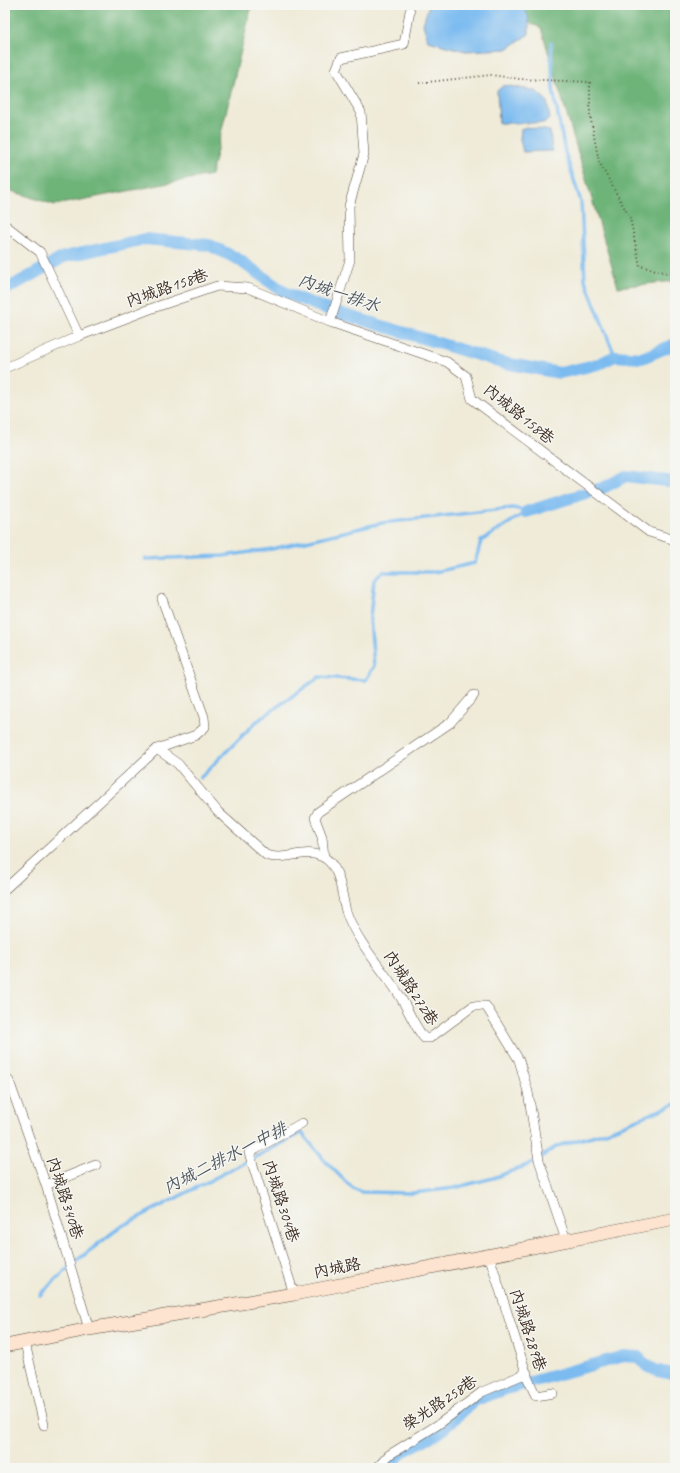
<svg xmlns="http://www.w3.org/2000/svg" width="680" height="1473" font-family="Caveat,'LXGW WenKai TC',sans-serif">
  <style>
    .forest { fill: #6eb479; stroke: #546f4c }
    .water { fill: #7cbbf0; stroke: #5c7287 }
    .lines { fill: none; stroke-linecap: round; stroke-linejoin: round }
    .stream { stroke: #7cbbf0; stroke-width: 3.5 }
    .canal { stroke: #7cbbf0; stroke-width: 12 }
    .street-casing { stroke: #56473a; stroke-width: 10 }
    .secondary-casing { stroke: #56473a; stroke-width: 14 }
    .path { stroke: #56473a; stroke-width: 2; stroke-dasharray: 1 3; stroke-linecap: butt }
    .street { stroke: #fff; stroke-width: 9 }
    .secondary { stroke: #fde4d0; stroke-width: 13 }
    .labels { text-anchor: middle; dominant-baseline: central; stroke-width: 3; stroke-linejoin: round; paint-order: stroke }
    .street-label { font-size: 16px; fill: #3b2a1e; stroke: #f6f6f2 }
    .water-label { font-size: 17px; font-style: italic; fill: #4e565d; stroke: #f6f6f2 }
  </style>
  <rect width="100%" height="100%" fill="#f6f6f2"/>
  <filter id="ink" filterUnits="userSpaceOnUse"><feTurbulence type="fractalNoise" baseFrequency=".025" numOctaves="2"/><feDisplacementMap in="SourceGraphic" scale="8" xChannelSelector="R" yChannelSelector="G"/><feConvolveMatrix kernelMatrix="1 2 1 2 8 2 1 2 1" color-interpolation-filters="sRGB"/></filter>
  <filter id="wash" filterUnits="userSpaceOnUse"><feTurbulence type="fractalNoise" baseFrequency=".012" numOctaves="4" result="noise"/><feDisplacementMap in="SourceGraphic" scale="16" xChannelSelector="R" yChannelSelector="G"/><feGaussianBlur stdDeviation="0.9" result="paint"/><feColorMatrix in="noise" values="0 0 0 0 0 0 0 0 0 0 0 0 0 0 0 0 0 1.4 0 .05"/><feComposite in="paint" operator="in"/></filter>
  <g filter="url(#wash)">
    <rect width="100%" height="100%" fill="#efebd8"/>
    <!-- forest -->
    <g class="forest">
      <path d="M5 5H252L211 175 55 205 5 189Z"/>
      <path d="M489 5H675V281L618 287 541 28Z"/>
    </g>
    <!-- water -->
    <g class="water">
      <path d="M429 5H517C531 10 529 21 529 34L507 49 465 51 428 41 423 24Z"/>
      <path d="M504 85 536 91 547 101 550 119 544 123H499L497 91Z"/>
      <path d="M526 127 550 131 552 151 523 152 520 139 521 129Z"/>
    </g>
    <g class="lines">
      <!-- stream -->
      <g class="stream">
        <path d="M551 43 553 89 565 152 581 202 585 280 615 356"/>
        <path d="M145 559 223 556 272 549 382 523 513 508 526 511"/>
        <path d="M200 778 256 722 319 677 366 680 374 666 370 617 374 580 383 572H435L475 563 481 541 526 512"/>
        <path d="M40 1295 75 1262 120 1227 302 1133 325 1161 351 1187 361 1192 413 1193 454 1188 493 1178 533 1163 557 1146 606 1132 675 1104"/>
      </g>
      <!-- canal -->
      <g class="canal">
        <path d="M5 290 64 257 145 239 209 245 238 259 284 292 323 308 504 363 560 373 599 364 615 356 642 358 675 344"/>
        <path d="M526 512 605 487 626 476 675 482"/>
        <path d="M386 1468 404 1451 441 1431 474 1401 506 1389 624 1356 638 1357C649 1370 659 1372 675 1374"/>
      </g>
    </g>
  </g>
  <g filter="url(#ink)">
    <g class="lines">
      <defs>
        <g id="street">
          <path d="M5 225 40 252 79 336"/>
          <path d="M330 322 350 260 349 206 364 154 361 112 336 70 341 58 404 44 410 11"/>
          <path d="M5 368 79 336 150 309 217 286 248 288 330 322 447 362 466 376 472 399 649 532 675 540"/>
          <path d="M157 749 178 764 218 812 266 855C286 862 304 847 323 857 341 866 341 894 346 911 356 941 381 967 398 993 407 1007 413 1024 424 1038H430L473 1006H486L519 1060 528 1092 539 1160 566 1240"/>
          <path d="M324 857 322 837 315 818 318 812 450 723 474 695"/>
          <path d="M5 889 157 749 196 735 205 727 204 717 162 599"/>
          <path d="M5 1079 9 1081 46 1185 89 1329"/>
          <path d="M46 1185 96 1165"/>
          <path d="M489 1255 528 1379 536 1396 553 1393"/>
          <path d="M294 1294 249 1153 302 1123"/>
          <path d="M25 1343 44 1425"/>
          <path d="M377 1468 389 1455 439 1424 482 1392 527 1373"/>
        </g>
        <path id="secondary" d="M5 1346 89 1329 294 1294 675 1219"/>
      </defs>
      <!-- street casing -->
      <use href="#street" class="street-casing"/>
      <!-- secondary casing -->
      <use href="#secondary" class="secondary-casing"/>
      <!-- path -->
      <path class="path" d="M419 83 491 75 520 79 590 82V115L599 162 630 218 640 266 675 275"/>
      <!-- street -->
      <use href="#street" class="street"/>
      <!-- secondary -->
      <use href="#secondary" class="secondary"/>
    </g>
  </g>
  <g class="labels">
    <!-- street labels -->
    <g class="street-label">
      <text transform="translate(167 288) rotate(-19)">內城路158巷</text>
      <text transform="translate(519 414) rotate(39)">內城路158巷</text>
      <text transform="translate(411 988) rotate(57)">內城路272巷</text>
      <text transform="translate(65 1198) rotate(72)">內城路340巷</text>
      <text transform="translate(281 1201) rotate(72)">內城路304巷</text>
      <text transform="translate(337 1268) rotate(-11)">內城路</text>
      <text transform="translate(528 1330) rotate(72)">內城路289巷</text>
      <text transform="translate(440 1403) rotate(-34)">榮光路258巷</text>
    </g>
    <!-- water labels -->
    <g class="water-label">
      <text transform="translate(339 293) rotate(19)">內城一排水</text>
      <text transform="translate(225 1158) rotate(-27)">內城二排水一中排</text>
    </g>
  </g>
  <!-- margin -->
  <rect width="680" height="1473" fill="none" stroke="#f6f6f2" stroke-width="20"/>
</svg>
